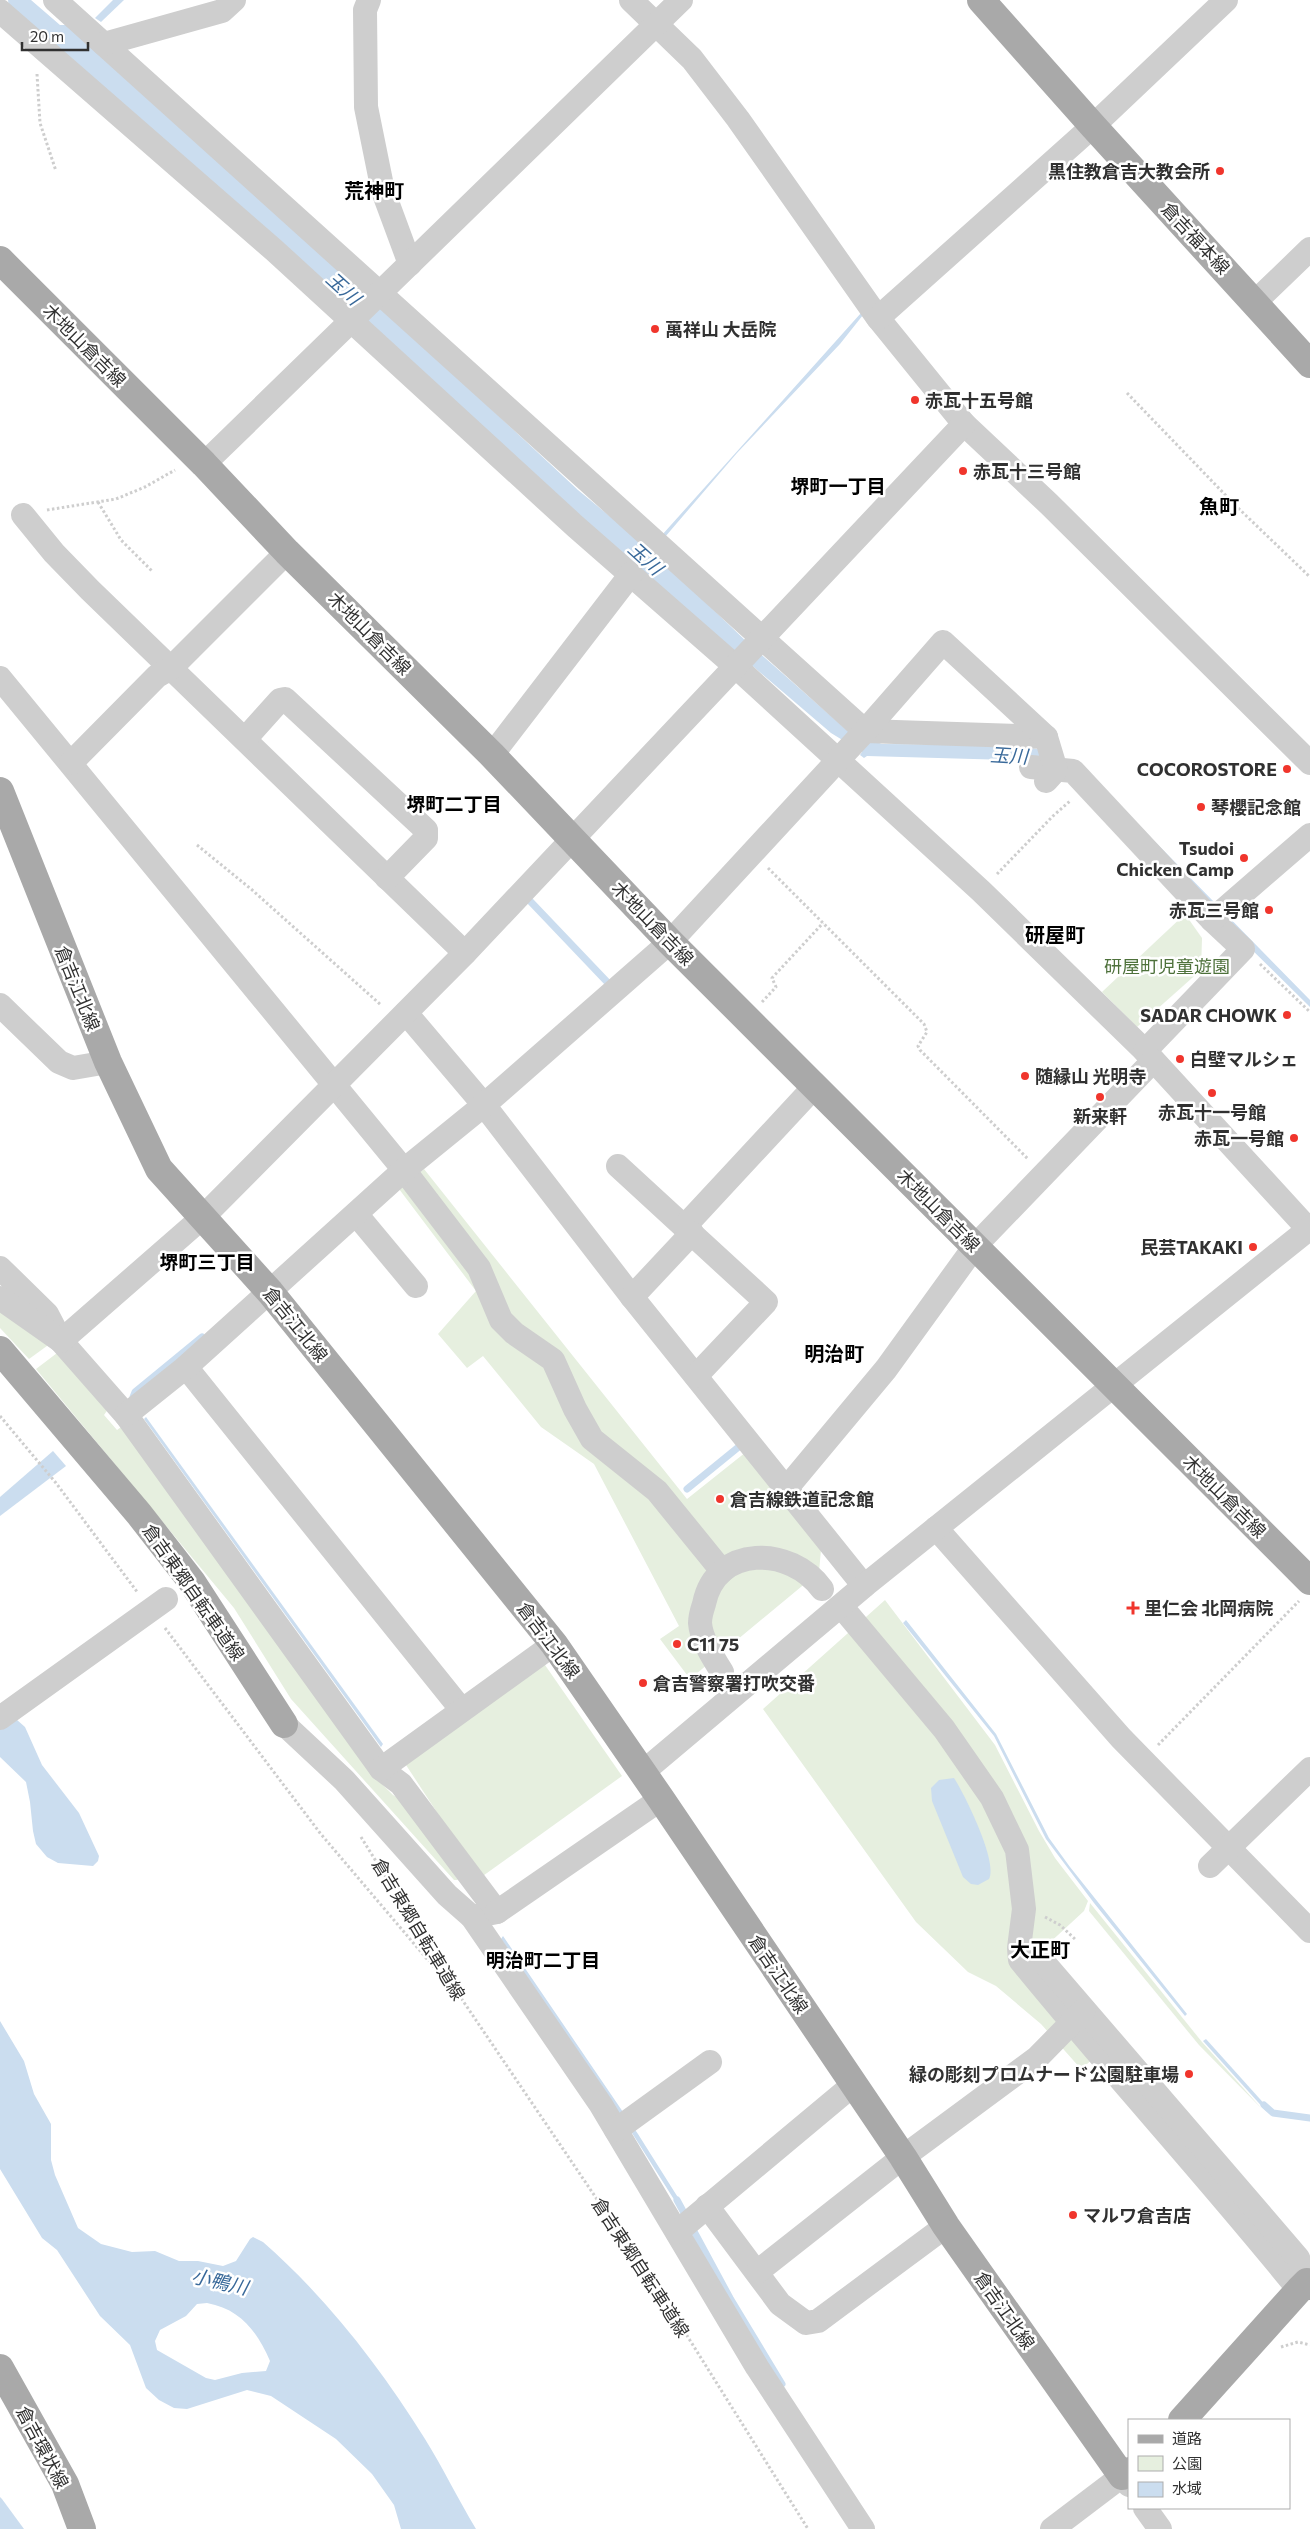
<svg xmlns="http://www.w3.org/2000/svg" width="1310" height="2529" font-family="Commissioner,'Noto Sans JP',sans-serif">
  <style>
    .green { fill: #e6efdf }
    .water { fill: #cbddef; fill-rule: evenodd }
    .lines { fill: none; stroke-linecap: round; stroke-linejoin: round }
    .stream { stroke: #cbddef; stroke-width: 7 }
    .path { stroke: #cecece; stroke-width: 3; stroke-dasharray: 2.5 2.5; stroke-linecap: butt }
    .minor { stroke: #cecece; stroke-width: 24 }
    .major { stroke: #a9a9a9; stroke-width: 28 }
    .minor-bridge { stroke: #cecece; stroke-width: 24 }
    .poi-dot { fill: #f0352c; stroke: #fff; stroke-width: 2 }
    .labels { text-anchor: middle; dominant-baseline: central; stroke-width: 5; stroke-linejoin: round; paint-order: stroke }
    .poi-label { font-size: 18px; font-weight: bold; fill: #313131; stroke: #fff; text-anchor: start }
    .street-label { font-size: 18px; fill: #313131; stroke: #fff }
    .park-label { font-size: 18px; fill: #4e713b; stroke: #fff }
    .water-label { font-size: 19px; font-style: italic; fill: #39699a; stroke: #fff }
    .neighbourhood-label { font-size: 19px; font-weight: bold; fill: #000; stroke: #fff }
    .quarter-label { font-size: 20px; font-weight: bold; fill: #000; stroke: #fff }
  </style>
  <rect width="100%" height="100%" fill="#fff"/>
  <!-- green -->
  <g class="green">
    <path d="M1185 914 1202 938 1201 970 1137 1027 1102 992Z"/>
    <path d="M424 1169 687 1499 746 1452 821 1550 819 1572 690 1679 660 1639 679 1626 594 1464 541 1427 483 1356 467 1368 438 1334 476 1291 399 1189Z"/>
    <path d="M0 1306 51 1343 29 1359 0 1328Z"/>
    <path d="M61 1350 111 1405 104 1415 117 1430 124 1425 380 1782 393 1795 410 1805 458 1880H454L291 1699 234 1608 36 1369Z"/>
    <path d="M885 1600 995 1745 1039 1831 1055 1858 1088 1901 1084 1911 1032 1959 1105 2049 1081 2069 1041 2024 996 1986 968 1972 916 1922 763 1709Z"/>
    <path d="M545 1665 622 1776 480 1878 406 1765 541 1666Z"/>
    <path d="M1090 1903 1202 2042 1262 2109 1199 2045 1089 1911Z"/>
  </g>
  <!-- water -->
  <g class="water">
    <path d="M8 0H31L60 25H66L444 365 578 490 653 552 748 643 849 732 882 744 1017 745 1037 749 1079 764 1310 1000V1007L1245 943 1183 876 1042 761 867 756 864 758 860 755 862 752 831 733 626 558 9 7Z"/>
    <path d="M113 0H124L101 22 95 18Z"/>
    <path d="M861 313 863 315 840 344 737 453 665 537 662 535Z"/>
    <path d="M146 1417 383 1744 381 1747 144 1419Z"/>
    <path d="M53 1451 66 1466 0 1516V1497Z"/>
    <path d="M906 1620 996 1734 1049 1838 1070 1867 1187 2014 1185 2016 1094 1903 1046 1839 994 1736 903 1623Z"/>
    <path d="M0 1705 25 1727 42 1765 79 1813 99 1856 98 1861 93 1866 58 1863 47 1857 36 1844 33 1831 30 1802 26 1782 0 1757Z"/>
    <path d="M954 1778C965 1795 998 1862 989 1879L978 1885 971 1884 963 1877 932 1801 931 1788 939 1780Z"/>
    <path d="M503 1936 638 2134 684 2207 680 2209 632 2133 501 1939Z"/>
    <path d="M0 2021 24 2061 34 2094 51 2124V2160L55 2175 78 2228 101 2244 132 2252 155 2251 179 2261H198L223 2266 236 2261 250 2239 253 2237 263 2242C327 2298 380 2367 425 2439 443 2468 458 2499 476 2529H401L394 2505 372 2474 336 2439 271 2396 247 2390 187 2409 174 2408 159 2400 146 2388 130 2345 100 2316 57 2250 42 2238 0 2169ZM207 2303C240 2309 257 2331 270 2361L266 2371 242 2373 215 2380 206 2378 157 2350 155 2341 160 2330 186 2316 197 2304Z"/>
    <path d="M1206 2039 1268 2108 1271 2112 1266 2111 1203 2041Z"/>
    <path d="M0 2497 2 2499 24 2529H0Z"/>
  </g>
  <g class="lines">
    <!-- stream -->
    <g class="stream">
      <path d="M530 901 610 985"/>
      <path d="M133 1397 135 1392 202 1337"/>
      <path d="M687 1489 741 1445"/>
      <path d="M1264 2105 1273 2113 1310 2118"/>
      <path d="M677 2200 730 2298 782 2384"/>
    </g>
    <!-- path -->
    <g class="path">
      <path d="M37 74 40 123 56 171"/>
      <path d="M1127 393 1236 506 1310 577"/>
      <path d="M98 502 121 540 152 571"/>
      <path d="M47 510 116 499 145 487 175 470"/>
      <path d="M197 845 251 889 381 1005"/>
      <path d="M768 868 924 1024 927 1032 918 1046 920 1050 1028 1159"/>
      <path d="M997 874 1053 816 1070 801"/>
      <path d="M1260 964 1310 1012"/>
      <path d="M762 1002 776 987 772 978 823 923"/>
      <path d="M0 1416 56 1483 138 1593"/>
      <path d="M165 1628 320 1833 455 1992"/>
      <path d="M1158 1745 1299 1601"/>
      <path d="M361 1837 461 1998 661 2294 808 2529"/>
      <path d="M1045 1917 1060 1925 1076 1940"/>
      <path d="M1281 2347 1298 2342 1310 2345"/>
    </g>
    <!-- minor -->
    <g class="minor">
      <path d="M55 0 865 731 1046 737"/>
      <path d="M369 0 365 10 366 107 383 191 410 264"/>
      <path d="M631 0 692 59 738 119 878 318 964 424 1049 504 1310 763"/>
      <path d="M0 11 274 250 575 526 735 666 981 891 1145 1051 1310 1231"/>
      <path d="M104 44 222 11 234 0"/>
      <path d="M1255 302 1310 249"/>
      <path d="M878 318 1093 126 1226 0"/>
      <path d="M204 464 681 0"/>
      <path d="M23 515 54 553 90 590 465 953"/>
      <path d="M0 678 404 1170 479 1268 501 1320 514 1333 553 1360 575 1409 592 1439 657 1491 722 1571"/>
      <path d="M245 739 280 700 285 699 426 830V838L387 878"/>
      <path d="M492 755 631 574"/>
      <path d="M71 763 157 676 171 668 287 552"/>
      <path d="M1031 767 1073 771 1212 920 1243 949 1145 1051"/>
      <path d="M1212 920 1310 835"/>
      <path d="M0 1005 59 1062 73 1068 108 1062"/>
      <path d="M406 1013 484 1105 632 1297 864 1586"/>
      <path d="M618 1166 766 1302 696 1376"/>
      <path d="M356 1214 416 1286"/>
      <path d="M685 1226 815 1086"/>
      <path d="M0 1268 47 1314 61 1341 126 1415 381 1769 401 1784 497 1912 472 1917"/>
      <path d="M632 1297 692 1233"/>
      <path d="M0 1298 61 1341 203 1217 465 953 964 424"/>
      <path d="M186 1367 461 1709"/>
      <path d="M126 1415 186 1367 404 1170 484 1105 670 942 865 731 943 642 1046 737 1056 770 1046 781"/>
      <path d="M786 1489 886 1369 975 1246 1153 1061"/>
      <path d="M936 1528 1121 1738 1310 1931"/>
      <path d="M841 1606 944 1729 992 1798 1017 1850 1024 1909 1019 1948 1020 1960C1111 2072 1209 2178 1299 2290"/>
      <path d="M722 1672C713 1658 701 1639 700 1623 700 1617 702 1610 704 1604 716 1544 791 1546 822 1589"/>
      <path d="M284 1724 344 1780 447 1895 472 1917 601 2105 757 2367 863 2529"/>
      <path d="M381 1769 554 1644"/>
      <path d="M643 1772 864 1586 1310 1228"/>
      <path d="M1210 1866 1310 1769"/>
      <path d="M497 1912 661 1799"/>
      <path d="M1046 1965 1298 2258 1307 2282 1310 2278"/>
      <path d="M616 2130 710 2062"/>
      <path d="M707 2206 780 2304 806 2323 818 2321 946 2226"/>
      <path d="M677 2232 853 2085"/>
      <path d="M757 2272 903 2157 1037 2058 1084 2010"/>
      <path d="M1145 2508 1160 2529"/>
      <path d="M1052 2529 1122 2476 1129 2485"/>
    </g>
    <!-- major -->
    <g class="major">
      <path d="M981 0 1093 126 1310 364"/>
      <path d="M0 260 204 464 287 552 492 755 670 942 1310 1581"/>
      <path d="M0 791 108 1062 159 1169 270 1292 554 1644 661 1799 903 2157 946 2226 1122 2476 1129 2471"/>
      <path d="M0 1350 139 1514 192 1582 284 1724"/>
      <path d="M0 2368 65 2484 82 2529"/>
      <path d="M1182 2420 1299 2290 1307 2282 1310 2286"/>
    </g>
    <!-- minor-bridge -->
    <path class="minor-bridge" d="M0 1718 166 1599"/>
  </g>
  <!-- markers -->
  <g class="poi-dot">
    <circle cx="1220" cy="171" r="5"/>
    <circle cx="655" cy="329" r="5"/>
    <circle cx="915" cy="400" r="5"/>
    <circle cx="963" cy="471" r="5"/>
    <circle cx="1287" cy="769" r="5"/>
    <circle cx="1201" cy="807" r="5"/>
    <circle cx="1244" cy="858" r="5"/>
    <circle cx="1269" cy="910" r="5"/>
    <circle cx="1287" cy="1015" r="5"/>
    <circle cx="1180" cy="1059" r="5"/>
    <circle cx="1025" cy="1076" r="5"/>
    <circle cx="1212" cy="1093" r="5"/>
    <circle cx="1100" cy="1097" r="5"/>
    <circle cx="1294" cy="1138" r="5"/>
    <circle cx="1253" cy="1247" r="5"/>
    <circle cx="720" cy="1499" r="5"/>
    <path d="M1130.5 1600.5h5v5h5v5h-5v5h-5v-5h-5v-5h5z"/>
    <circle cx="677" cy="1644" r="5"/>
    <circle cx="643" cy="1683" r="5"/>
    <circle cx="1189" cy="2074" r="5"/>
    <circle cx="1073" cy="2215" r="5"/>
  </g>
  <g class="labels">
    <!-- poi labels -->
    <g class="poi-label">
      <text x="1210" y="171" text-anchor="end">黒住教倉吉大教会所</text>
      <text x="665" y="329">萬祥山 大岳院</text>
      <text x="925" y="400">赤瓦十五号館</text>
      <text x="973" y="471">赤瓦十三号館</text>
      <text x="1277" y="769" text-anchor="end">COCOROSTORE</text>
      <text x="1211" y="807">琴櫻記念館</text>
      <text x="1234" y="848" text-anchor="end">Tsudoi<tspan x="1234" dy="21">Chicken Camp</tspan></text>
      <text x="1259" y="910" text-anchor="end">赤瓦三号館</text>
      <text x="1277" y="1015" text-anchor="end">SADAR CHOWK</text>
      <text x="1190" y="1059">白壁マルシェ</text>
      <text x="1035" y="1076">随縁山 光明寺</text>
      <text x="1212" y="1112" text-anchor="middle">赤瓦十一号館</text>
      <text x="1100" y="1116" text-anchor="middle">新来軒</text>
      <text x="1284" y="1138" text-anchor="end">赤瓦一号館</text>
      <text x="1243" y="1247" text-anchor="end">民芸TAKAKI</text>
      <text x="730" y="1499">倉吉線鉄道記念館</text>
      <text x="1144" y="1608">里仁会 北岡病院</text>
      <text x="687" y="1644">C11 75</text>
      <text x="653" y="1683">倉吉警察署打吹交番</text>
      <text x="1179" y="2074" text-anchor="end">緑の彫刻プロムナード公園駐車場</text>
      <text x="1083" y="2215">マルワ倉吉店</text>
    </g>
    <!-- street labels -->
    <g class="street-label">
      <text transform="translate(1196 238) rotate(47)">倉吉福本線</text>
      <text transform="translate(85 345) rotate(45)">木地山倉吉線</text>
      <text transform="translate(370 633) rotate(45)">木地山倉吉線</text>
      <text transform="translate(653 923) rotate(46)">木地山倉吉線</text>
      <text transform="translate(78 988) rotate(68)">倉吉江北線</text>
      <text transform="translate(939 1210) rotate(45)">木地山倉吉線</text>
      <text transform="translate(296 1324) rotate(51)">倉吉江北線</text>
      <text transform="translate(1225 1496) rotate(45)">木地山倉吉線</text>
      <text transform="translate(194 1592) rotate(55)">倉吉東郷自転車道線</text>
      <text transform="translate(549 1640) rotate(53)">倉吉江北線</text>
      <text transform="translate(419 1929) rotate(59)">倉吉東郷自転車道線</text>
      <text transform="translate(779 1974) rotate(56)">倉吉江北線</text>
      <text transform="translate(641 2267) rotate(57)">倉吉東郷自転車道線</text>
      <text transform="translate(1005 2310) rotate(55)">倉吉江北線</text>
      <text transform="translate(43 2447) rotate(62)">倉吉環状線</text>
    </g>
    <!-- park labels -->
    <g class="park-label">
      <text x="1167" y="966">研屋町児童遊園</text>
    </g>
    <!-- water labels -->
    <g class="water-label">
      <text transform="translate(344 288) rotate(42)">玉川</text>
      <text transform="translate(646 558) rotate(42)">玉川</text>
      <text transform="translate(1009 755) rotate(3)">玉川</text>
      <text transform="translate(220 2281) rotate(13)">小鴨川</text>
    </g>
    <!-- neighbourhood labels -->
    <g class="neighbourhood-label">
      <text x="838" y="485">堺町一丁目</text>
      <text x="454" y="803">堺町二丁目</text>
      <text x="207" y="1261">堺町三丁目</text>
      <text x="543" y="1959">明治町二丁目</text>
    </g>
    <!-- quarter labels -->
    <g class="quarter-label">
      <text x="374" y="190">荒神町</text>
      <text x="1219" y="506">魚町</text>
      <text x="1055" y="934">研屋町</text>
      <text x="834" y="1353">明治町</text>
      <text x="1040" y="1949">大正町</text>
    </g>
  </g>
  <!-- legend -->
  <rect x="1128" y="2419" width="162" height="90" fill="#ffffff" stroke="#adadad"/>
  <rect x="1138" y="2435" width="25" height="8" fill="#a9a9a9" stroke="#adadad"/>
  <text x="1172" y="2444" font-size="15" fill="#313131">道路</text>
  <rect x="1138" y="2456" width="25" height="15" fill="#e6efdf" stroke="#adadad"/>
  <text x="1172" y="2469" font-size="15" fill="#313131">公園</text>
  <rect x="1138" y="2482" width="25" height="15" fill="#cbddef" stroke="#adadad"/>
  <text x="1172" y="2494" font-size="15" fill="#313131">水域</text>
  <!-- scale -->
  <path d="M22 42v8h66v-8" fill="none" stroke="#313131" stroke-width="2.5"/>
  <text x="30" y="42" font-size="15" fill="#313131" stroke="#ffffff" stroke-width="4" paint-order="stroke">20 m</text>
</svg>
